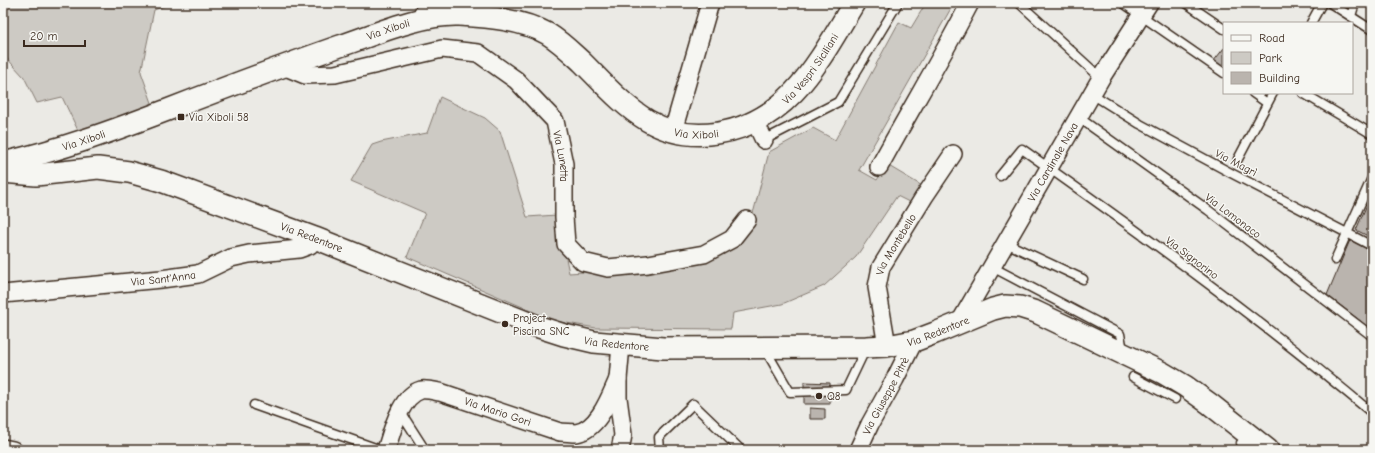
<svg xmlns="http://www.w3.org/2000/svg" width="1375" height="453" font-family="'Comic Neue',sans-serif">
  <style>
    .green { fill: #cdcac4; stroke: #847a71 }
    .building { fill: #bab4ae; stroke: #3b2a1e }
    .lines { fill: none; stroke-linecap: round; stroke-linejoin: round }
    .service-casing { stroke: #3b2a1e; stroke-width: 11 }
    .minor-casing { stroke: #3b2a1e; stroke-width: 20 }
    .tertiary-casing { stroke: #3b2a1e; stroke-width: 24 }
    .service { stroke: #f6f6f2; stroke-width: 8 }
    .minor { stroke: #f6f6f2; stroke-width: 17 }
    .tertiary { stroke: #f6f6f2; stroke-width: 21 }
    .poi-dot { fill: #3b2a1e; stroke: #f6f6f2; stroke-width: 1.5 }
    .labels { text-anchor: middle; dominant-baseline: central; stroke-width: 3; stroke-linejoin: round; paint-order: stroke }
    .street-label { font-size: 11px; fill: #3b2a1e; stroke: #f6f6f2 }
    .poi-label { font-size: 11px; fill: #3b2a1e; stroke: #f6f6f2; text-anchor: start }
  </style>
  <rect width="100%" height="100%" fill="#ebeae5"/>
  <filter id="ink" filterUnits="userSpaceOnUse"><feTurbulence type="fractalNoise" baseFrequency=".025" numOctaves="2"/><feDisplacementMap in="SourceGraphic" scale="8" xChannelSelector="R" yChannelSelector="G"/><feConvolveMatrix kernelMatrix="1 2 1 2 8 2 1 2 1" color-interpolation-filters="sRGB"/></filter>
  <g filter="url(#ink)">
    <!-- green -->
    <g class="green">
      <path d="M3 3H172L154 10 141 72 156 114 83 141 62 97 37 103 24 77 3 54Z"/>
      <path d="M926 3H954L859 170 877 180 887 165 924 187 913 204 897 196 856 257 824 286 782 304 733 313 731 329 596 328 555 321 407 257 425 213 351 181 372 145 381 142 427 133 440 97 485 118 500 131 527 217 557 215 569 273 696 264 719 254 744 231 754 210 769 152 813 128 835 140 899 22 911 28Z"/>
    </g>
    <!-- building -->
    <g class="building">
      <path d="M1224 48V70L1213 62Z"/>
      <path d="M1372 193V238L1356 230Z"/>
      <path d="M1350 240 1372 251V330L1327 295Z"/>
      <path d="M804 382 830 383V404H804Z"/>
      <path d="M810 408 825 409V419H810Z"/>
    </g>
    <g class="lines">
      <defs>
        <g id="service">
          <path d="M1019 3 1101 78"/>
          <path d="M1123 3 1224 73"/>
          <path d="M1186 3 1224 29"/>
          <path d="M1330 3 1372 30"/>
          <path d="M1351 16 1355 3"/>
          <path d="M1311 23 1322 3"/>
          <path d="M1253 93 1267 103"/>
          <path d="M1303 93 1372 134"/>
          <path d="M1092 94 1140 124 1231 173 1372 246"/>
          <path d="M1078 117 1208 210 1372 336"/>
          <path d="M764 140 838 102 898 3"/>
          <path d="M1238 159 1273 93"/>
          <path d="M1000 176 1022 149C1141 233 1260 319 1372 413"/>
          <path d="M1006 243 1083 279"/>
          <path d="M1335 260 1372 178"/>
          <path d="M992 267 1120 334 1123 351"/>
          <path d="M765 349 790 392 846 390 866 348"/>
          <path d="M1133 377 1175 399"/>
          <path d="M254 405 381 450"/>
          <path d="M400 411 425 450"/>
          <path d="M1241 443 1250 450"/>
          <path d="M660 450 659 437 693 404 741 450"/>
        </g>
        <g id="minor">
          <path d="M422 19 426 3"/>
          <path id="s1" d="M283 66 305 75 335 74 442 49 478 53 516 80 555 121 564 164V217L566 244 583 262 608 268 648 264 704 254 732 239 747 220"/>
          <path d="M755 121 764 140"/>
          <path d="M673 131 710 3"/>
          <path d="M879 167C909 112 941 59 970 3"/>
          <path id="s2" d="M3 294 161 279 198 274 231 258 249 254 299 249 310 245 315 238"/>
          <path id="s3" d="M960 322 1101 78 1149 3"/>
          <path id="s4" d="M887 346 877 287 881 267 924 197 953 154"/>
          <path d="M3 448 13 450"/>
          <path id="s5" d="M386 450C392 432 400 396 421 390 426 389 434 391 440 392L560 432C565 432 571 433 576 433 598 430 610 397 618 379"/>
          <path d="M620 450 623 435 618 398V379L621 345"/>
          <path id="s6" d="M858 450 870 424 895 379 914 341"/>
        </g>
        <g id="tertiary">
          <path id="s7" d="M3 163C61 150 115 130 170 109 227 87 283 66 340 46 376 34 420 14 458 15 488 17 521 19 548 34 561 42 571 52 582 62 623 103 654 143 718 133 790 122 820 59 854 3"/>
          <path id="s8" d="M3 172 36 175 98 168 129 172 161 181 315 238 536 326 564 335 594 342 663 348 866 347 887 346 914 341 935 333 993 309 1005 306 1020 307 1036 312 1163 373 1185 386 1210 404 1268 450"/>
        </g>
      </defs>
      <!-- service casing -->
      <use href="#service" class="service-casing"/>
      <!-- minor casing -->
      <use href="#minor" class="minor-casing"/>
      <!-- tertiary casing -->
      <use href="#tertiary" class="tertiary-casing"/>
      <!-- service -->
      <use href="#service" class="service"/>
      <!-- minor -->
      <use href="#minor" class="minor"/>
      <!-- tertiary -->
      <use href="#tertiary" class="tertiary"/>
    </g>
  </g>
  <!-- markers -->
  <g class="poi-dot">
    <rect x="177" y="113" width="8" height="8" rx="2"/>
    <circle cx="505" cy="324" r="4"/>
    <circle cx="819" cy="396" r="4"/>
  </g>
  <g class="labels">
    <!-- street labels -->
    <g class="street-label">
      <text stroke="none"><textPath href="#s7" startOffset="408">Via Xiboli</textPath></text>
      <text stroke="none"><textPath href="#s7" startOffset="894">Via Vespri Siciliani</textPath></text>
      <text stroke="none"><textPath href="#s7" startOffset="756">Via Xiboli</textPath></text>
      <text stroke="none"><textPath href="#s7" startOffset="84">Via Xiboli</textPath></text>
      <text stroke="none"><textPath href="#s1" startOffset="339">Via Lunetta</textPath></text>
      <text stroke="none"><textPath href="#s3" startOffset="185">Via Cardinale Nava</textPath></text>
      <text transform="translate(1236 163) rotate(28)">Via Magrì</text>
      <text transform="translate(1233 216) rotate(37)">Via Lomonaco</text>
      <text stroke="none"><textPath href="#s8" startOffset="321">Via Redentore</textPath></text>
      <text stroke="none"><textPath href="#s4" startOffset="107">Via Montebello</textPath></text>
      <text transform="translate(1192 258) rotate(37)">Via Signorino</text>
      <text stroke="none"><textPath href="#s2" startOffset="161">Via Sant'Anna</textPath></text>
      <text stroke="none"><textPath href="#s8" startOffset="969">Via Redentore</textPath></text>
      <text stroke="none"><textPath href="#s8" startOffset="645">Via Redentore</textPath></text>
      <text stroke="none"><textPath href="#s6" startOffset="61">Via Giuseppe Pitrè</textPath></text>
      <text stroke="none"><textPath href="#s5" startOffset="152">Via Mario Gori</textPath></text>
    </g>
    <!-- poi labels -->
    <g class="poi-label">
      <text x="189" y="117">Via Xiboli 58</text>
      <text x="513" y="318">Project<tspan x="513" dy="13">Piscina SNC</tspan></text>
      <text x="827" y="396">Q8</text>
    </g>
  </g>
  <!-- margin -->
  <rect width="1375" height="453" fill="none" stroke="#f6f6f2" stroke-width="16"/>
  <rect x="8" y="8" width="1359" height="437" fill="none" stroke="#3b2a1e" stroke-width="1.5" filter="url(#ink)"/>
  <!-- legend -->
  <rect x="1223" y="22" width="130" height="72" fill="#f6f6f2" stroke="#aba49d"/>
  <rect x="1231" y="35" width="20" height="6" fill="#f6f6f2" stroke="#aba49d"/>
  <text x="1259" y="42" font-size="12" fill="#3b2a1e">Road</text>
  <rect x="1231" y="52" width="20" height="12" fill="#cdcac4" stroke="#aba49d"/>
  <text x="1259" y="62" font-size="12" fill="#3b2a1e">Park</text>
  <rect x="1231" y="72" width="20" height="12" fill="#bab4ae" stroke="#aba49d"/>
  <text x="1259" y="82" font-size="12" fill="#3b2a1e">Building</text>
  <!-- scale -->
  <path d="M24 40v6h61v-6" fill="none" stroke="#3b2a1e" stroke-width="2"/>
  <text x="30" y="40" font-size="12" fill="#3b2a1e" stroke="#f6f6f2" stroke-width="3" paint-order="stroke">20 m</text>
</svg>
